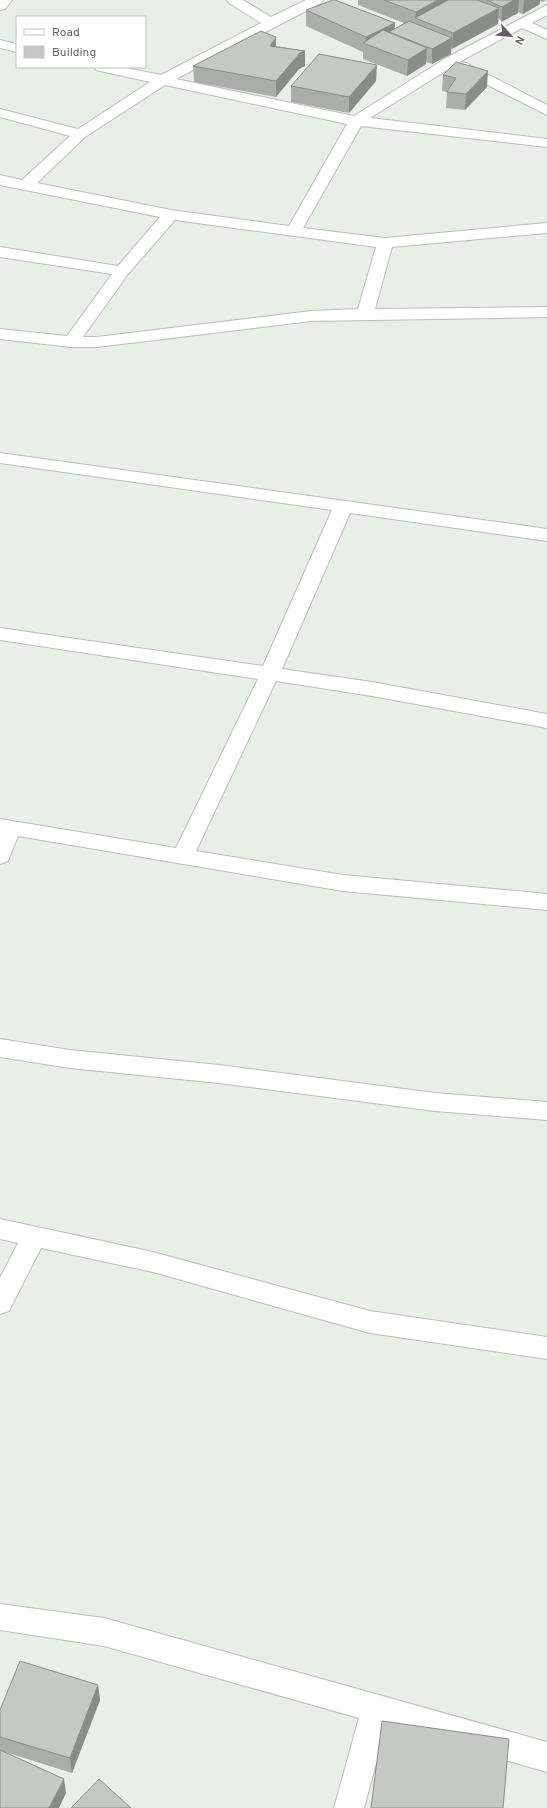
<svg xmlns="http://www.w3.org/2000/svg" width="547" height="1808" font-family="Overpass,sans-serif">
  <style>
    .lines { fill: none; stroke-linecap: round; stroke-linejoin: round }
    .minor-casing { stroke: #beb9bf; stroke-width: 2 }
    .minor { fill: #fff; fill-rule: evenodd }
    .wall { fill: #a9aea8 }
    .shaded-wall { fill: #898d88 }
    .building { fill: #c4cac3; stroke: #898d88 }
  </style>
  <rect width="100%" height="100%" fill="#e7efe7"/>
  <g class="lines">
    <defs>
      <g id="minor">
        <path d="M0 0H12L5 9 0 10Z"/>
        <path d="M227 0H243L271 17 306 0H323L321 3 176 79 354 116 446 58 547 5V15L532 23 547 30V39L522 28 459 62 466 63 547 105V115L456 69 455 65 370 118 547 139V147L361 126 303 228 385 238 547 223V233L392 247 375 309 547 307V317L311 321 97 347H71L0 339V329L67 336 112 274 0 257V247L118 266 160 217 0 185V175L22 180 70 136 0 117V109L78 129 150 82 96 70 94 67H121L161 75 261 23 229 3ZM165 85 347 124 289 226 171 210 37 183 85 137ZM175 220 376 247 358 309 311 311 97 337H83L128 274Z"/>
        <path d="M0 40 17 44V52L0 48Z"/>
        <path d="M0 453 547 529V541L350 513 282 669 372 682 547 714V728L372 696 276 681 196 851 343 875 547 894V910L343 891 18 836 8 861 0 864V819L176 848 258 679 0 640V628L263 666 332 510 0 463Z"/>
        <path d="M0 1039 70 1050 219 1065 435 1093 547 1102V1120L435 1111 219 1083 70 1068 0 1057Z"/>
        <path d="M0 1219 153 1252 370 1311 547 1337V1359L370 1333 153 1272 41 1248 9 1311 0 1314V1278L18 1243 0 1239Z"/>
        <path d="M0 1604 104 1618 547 1742V1772L386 1726 364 1808H334L359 1718 104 1646 0 1630Z"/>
      </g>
    </defs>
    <!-- minor casing -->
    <use href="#minor" class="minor-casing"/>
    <!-- minor -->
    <use href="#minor" class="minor"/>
  </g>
  <!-- wall -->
  <g class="wall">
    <path d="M358 0H546L543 2 540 1V4L523 14 518 12V13L501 22 498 21V24L451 49V54L432 64 426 62V64L407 76 363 59V52L306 26V10L395 23V29L404 23 358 5Z"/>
    <path d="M276 46 305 51V66L299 69 276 97 194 82 193 66Z"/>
    <path d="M443 75 487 87 465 110 446 108 447 92 442 91Z"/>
    <path d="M376 81 349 113 291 102V86Z"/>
    <path d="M98 1685 100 1700 72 1773 5 1752 66 1793 0 1808V1710Z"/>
  </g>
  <!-- shaded-wall -->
  <g class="shaded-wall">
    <path d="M438 0H453L415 19 416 12Z"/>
    <path d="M514 0H519L518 13 501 22 502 7Z"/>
    <path d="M524 0H540V4L523 14Z"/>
    <path d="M499 8 498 24 452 49 453 33Z"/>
    <path d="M395 23 394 34 389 32V42L365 44 366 37Z"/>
    <path d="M276 37V52L270 46Z"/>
    <path d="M452 38 451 54 432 64V49Z"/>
    <path d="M427 48 426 64 407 76 408 60Z"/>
    <path d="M305 51V66L299 69 276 97V81L300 53Z"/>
    <path d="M377 65 376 81 349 113V97Z"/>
    <path d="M488 71 487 87 465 110 466 94Z"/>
    <path d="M98 1685 100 1700 72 1773 70 1758Z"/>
    <path d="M64 1779 66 1793 59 1808H49Z"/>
  </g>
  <!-- building -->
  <g class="building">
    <path d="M333 0H335L395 23 366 37 306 10Z"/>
    <path d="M384 0H438L416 12Z"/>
    <path d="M448 0H477L499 8 453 33 415 18Z"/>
    <path d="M487 0H514L502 7Z"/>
    <path d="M409 21 452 38 432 49 389 32Z"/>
    <path d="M383 30 427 48 408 60 363 43Z"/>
    <path d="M261 31 276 37 270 46 305 51 300 53 276 81 193 66Z"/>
    <path d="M319 54 377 65 349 97 291 86Z"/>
    <path d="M456 62 488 71 466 94 447 92 456 78 443 75Z"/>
    <path d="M20 1661 98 1685 70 1758 0 1737V1710Z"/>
    <path d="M382 1721 509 1739 503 1808H371Z"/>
    <path d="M0 1750 64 1779 49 1808H0Z"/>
    <path d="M99 1779 131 1808H71Z"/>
  </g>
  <!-- legend -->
  <rect x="16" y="16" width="130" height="52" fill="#ffffff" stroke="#c1bfc1"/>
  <rect x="24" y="29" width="20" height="6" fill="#ffffff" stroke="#c1bfc1"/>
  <text x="52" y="36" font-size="12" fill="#645e65">Road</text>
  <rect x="24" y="46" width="20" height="12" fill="#c4cac3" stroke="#c1bfc1"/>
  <text x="52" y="56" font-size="12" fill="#645e65">Building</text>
  <!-- north arrow -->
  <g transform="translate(511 36) rotate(117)" stroke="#ffffff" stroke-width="3" paint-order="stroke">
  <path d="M0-3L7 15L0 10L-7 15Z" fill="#645e65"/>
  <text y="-6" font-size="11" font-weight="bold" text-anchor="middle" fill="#645e65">N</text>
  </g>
</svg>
